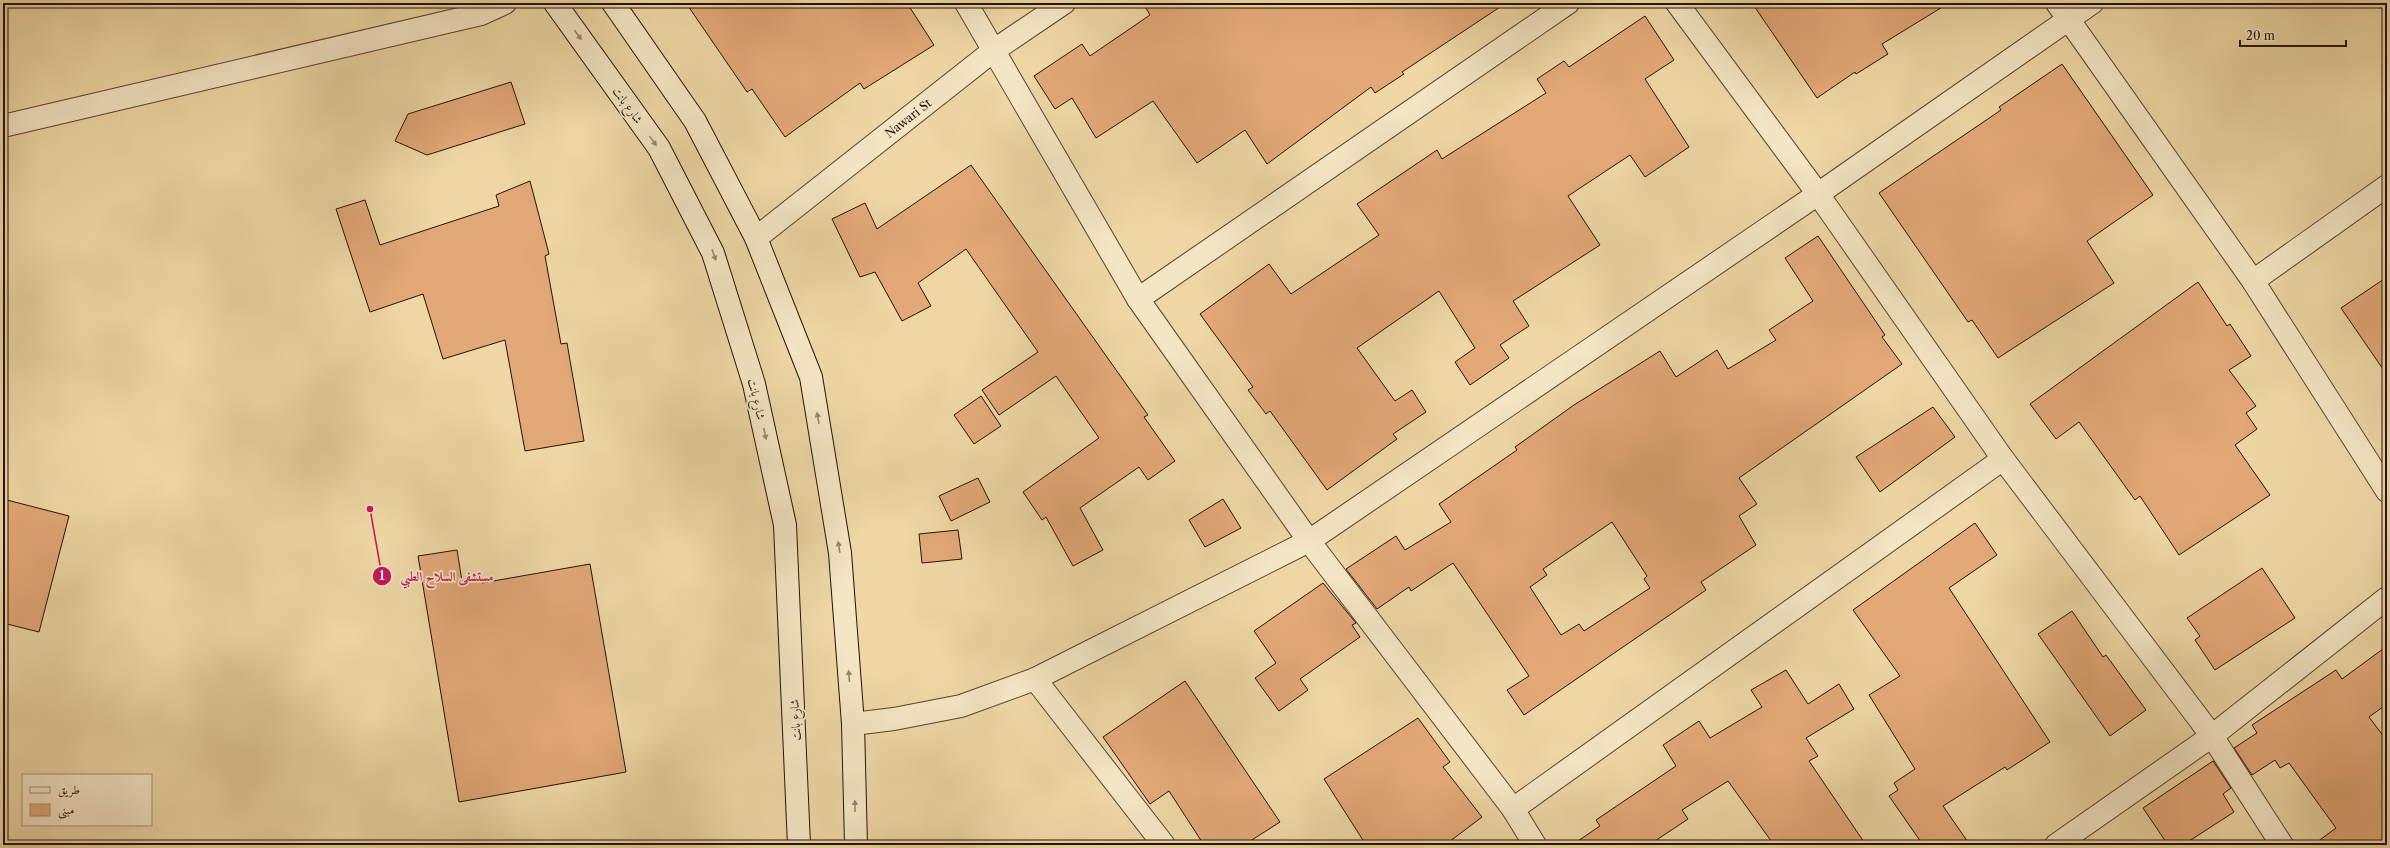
<svg xmlns="http://www.w3.org/2000/svg" width="2390" height="848" font-family="'Libre Caslon Text',Amiri,serif">
  <style>
    .building { fill: #e2a878; stroke: #241206; fill-rule: evenodd }
    .lines { fill: none; stroke-linecap: round; stroke-linejoin: round }
    .minor-casing { stroke: #56432e; stroke-width: 24 }
    .secondary-casing { stroke: #241206; stroke-width: 24 }
    .minor { stroke: #f4e5c4; stroke-width: 22 }
    .secondary { stroke: #f4e5c4; stroke-width: 22 }
    .oneway { fill: #96866e }
    .labels { text-anchor: middle; dominant-baseline: central; stroke-width: 3.5; stroke-linejoin: round; paint-order: stroke }
    .street-label { font-size: 12px; fill: #241206; stroke: #f4e5c4 }
    .leader { fill: none; stroke: #c2185b; stroke-width: 1.5 }
    .callout-dot { fill: #c2185b; stroke: #f4e5c4; stroke-width: 1.5 }
    .mark-label { font-size: 12px; text-anchor: middle; font-weight: bold; fill: #fff }
    .callout-label { font-size: 13px; text-anchor: middle; font-weight: bold; fill: #c2185b; stroke: #f4e5c4; stroke-width: 3.5; stroke-linejoin: round; paint-order: stroke }
  </style>
  <rect width="100%" height="100%" fill="#eed7a5"/>
  <filter id="stains"><feTurbulence type="fractalNoise" baseFrequency=".005" numOctaves="4"/><feColorMatrix values="0 0 0 0 .2 0 0 0 0 .09 0 0 0 0 .02 0 0 0 .5 -.17"/></filter>
  <radialGradient id="worn" r=".72"><stop offset=".6" stop-color="#630" stop-opacity="0"/><stop offset="1" stop-color="#630" stop-opacity=".3"/></radialGradient>
  <!-- building -->
  <g class="building">
    <path d="M686 3H907L934 45 864 89 860 83 785 137 752 89 747 92Z"/>
    <path d="M1143 3H1506L1402 72 1404 74 1375 93 1371 87 1267 164 1245 130 1197 163 1153 101 1096 138 1072 98 1055 109 1034 76 1082 44 1090 56 1150 15Z"/>
    <path d="M1752 3H1949L1882 44 1888 54 1856 74 1855 72 1817 98Z"/>
    <path d="M1645 16 1674 60 1645 79 1689 147 1645 177 1630 155 1568 196 1600 245 1513 301 1529 326 1500 345 1509 358 1470 385 1455 362 1475 348 1439 291 1357 348 1395 401 1412 390 1426 412 1393 434 1397 439 1327 490 1270 411 1266 414 1248 390 1253 387 1200 314 1269 264 1291 294 1379 235 1357 204 1437 150 1442 159 1546 93 1537 79 1564 61 1569 67Z"/>
    <path d="M2062 64 2153 195 2087 241 2114 283 1998 358 1972 320 1968 322 1879 193 2001 110 1999 107Z"/>
    <path d="M511 82 525 124 427 155 395 141 408 114Z"/>
    <path d="M971 165 1148 415 1144 417 1175 461 1148 480 1139 467 1080 508 1103 550 1073 566 1046 517 1042 520 1023 492 1099 438 1056 376 999 415 982 390 1038 352 966 249 918 283 931 306 902 321 875 272 860 277 832 219 865 203 877 229Z"/>
    <path d="M530 181 549 254 545 256 561 344 567 343 584 441 525 451 505 340 443 359 423 294 370 312 336 209 365 200 380 245 499 206 496 195Z"/>
    <path d="M1818 236 1885 335 1882 337 1902 364 1739 478 1757 504 1739 516 1756 545 1701 582 1706 590 1524 715 1507 690 1529 676 1453 563 1411 591 1409 587 1377 609 1346 569 1396 536 1405 550 1451 522 1439 504 1517 450 1515 447 1574 405 1660 351 1676 377 1717 350 1728 369 1776 340 1769 330 1813 301 1785 258ZM1612 522 1647 576 1644 579 1650 588 1584 631 1579 624 1561 635 1530 587 1547 575 1543 569Z"/>
    <path d="M2387 277V375L2341 308Z"/>
    <path d="M2198 282 2227 326 2230 324 2251 356 2229 370 2256 406 2246 413 2257 429 2235 445 2270 495 2179 555 2140 496 2135 500 2079 422 2056 439 2030 404Z"/>
    <path d="M981 396 1001 426 974 444 954 415Z"/>
    <path d="M1933 407 1955 437 1880 492 1856 457Z"/>
    <path d="M978 478 990 502 951 521 939 496Z"/>
    <path d="M3 499 69 516 39 632 3 623Z"/>
    <path d="M1223 499 1241 528 1205 547 1189 520Z"/>
    <path d="M1975 523 1997 555 1949 588 2050 742 2007 770 2005 767 1943 806 1970 845H1923L1889 796 1898 790 1894 783 1915 769 1869 695 1900 676 1853 610Z"/>
    <path d="M958 530 962 559 922 563 919 534Z"/>
    <path d="M457 550 462 581 481 577 482 583 590 564 626 772 459 802 418 556Z"/>
    <path d="M2262 568 2295 618 2215 670 2195 640 2200 636 2187 618Z"/>
    <path d="M1323 583 1356 623 1352 625 1360 637 1300 679 1308 690 1279 711 1255 678 1276 663 1254 631Z"/>
    <path d="M2072 611 2103 657 2106 655 2146 710 2110 736 2038 634Z"/>
    <path d="M2387 646V704L2369 717 2387 741V845H2313L2336 828 2289 763 2280 768 2275 760 2252 775 2234 748 2257 733 2252 725 2336 670 2342 679Z"/>
    <path d="M1786 670 1808 704 1839 684 1854 709 1806 738 1818 756 1809 761 1866 845H1774L1728 781 1682 810 1688 819 1649 845H1572L1600 826 1596 820 1676 766 1663 745 1699 721 1710 738 1762 707 1751 690Z"/>
    <path d="M1185 681 1280 822 1244 845H1204L1169 791 1150 804 1103 737Z"/>
    <path d="M1418 718 1450 762 1443 767 1482 817 1445 845H1366L1324 779Z"/>
    <path d="M2213 761 2231 788 2223 794 2234 812 2183 845H2168L2143 808Z"/>
  </g>
  <g class="lines">
    <defs>
      <g id="minor">
        <path d="M966 3 1138 299 1309 541 1513 809 1535 845"/>
        <path d="M1677 3 1818 194 2003 459 2212 736 2282 845"/>
        <path d="M2057 3 2253 281 2387 491"/>
        <path d="M3 126 481 14 505 3"/>
        <path d="M756 238 993 51 1064 3"/>
        <path d="M2253 281 2387 186"/>
        <path d="M1138 299 1568 3"/>
        <path d="M1035 679 1164 845"/>
        <path d="M853 724 894 719 961 706 1035 679 1309 541 1818 194 2092 3"/>
        <path d="M1513 809 2003 459"/>
        <path d="M2056 845 2212 736 2387 598"/>
      </g>
      <g id="secondary">
        <path d="M555 3 659 148 713 253 754 384 785 525 799 845"/>
        <path d="M613 3 695 121 756 238 811 377 840 553 853 724 856 845"/>
      </g>
    </defs>
    <!-- minor casing -->
    <use href="#minor" class="minor-casing"/>
    <!-- secondary casing -->
    <use href="#secondary" class="secondary-casing"/>
    <!-- minor -->
    <use href="#minor" class="minor"/>
    <!-- secondary -->
    <use href="#secondary" class="secondary"/>
  </g>
  <!-- one-way arrows -->
  <defs><path id="oneway-solid" d="M-6-.8H1V-3.2L6.5 0L1 3.2V.8H-6Z"/></defs>
  <g class="oneway">
    <use href="#oneway-solid" transform="translate(578 35) rotate(54)"/>
    <use href="#oneway-solid" transform="translate(653 141) rotate(54)"/>
    <use href="#oneway-solid" transform="translate(714 255) rotate(70)"/>
    <use href="#oneway-solid" transform="translate(818 418) rotate(-100)"/>
    <use href="#oneway-solid" transform="translate(765 434) rotate(78)"/>
    <use href="#oneway-solid" transform="translate(839 547) rotate(-99)"/>
    <use href="#oneway-solid" transform="translate(849 676) rotate(-94)"/>
    <use href="#oneway-solid" transform="translate(855 806) rotate(-91)"/>
  </g>
  <g class="labels">
    <!-- street labels -->
    <g class="street-label">
      <text transform="translate(628 105) rotate(54)">شارع بانت</text>
      <text transform="translate(908 118) rotate(-38)">Nawari St</text>
      <text transform="translate(757 399) rotate(77)">شارع بانت</text>
      <text transform="translate(795 720) rotate(-93)">شارع بانت</text>
    </g>
  </g>
  <!-- callouts -->
  <path class="leader" d="M370 509L382 576"/>
  <g class="callout-dot">
    <circle cx="370" cy="509" r="4"/>
    <circle cx="382" cy="576" r="10"/>
  </g>
  <g class="mark-label">
    <text x="382" y="580">1</text>
  </g>
  <g class="callout-label">
    <text x="447" y="581">مستشفى السلاح الطبي</text>
  </g>
  <!-- margin -->
  <rect width="2390" height="848" fill="none" stroke="#eed7a5" stroke-width="16"/>
  <rect x="4" y="4" width="2382" height="840" fill="none" stroke="#241206" stroke-width="2"/>
  <rect x="8" y="8" width="2374" height="832" fill="none" stroke="#241206"/>
  <!-- legend -->
  <rect x="22" y="774" width="130" height="52" fill="#f4e5c4" stroke="#a19178"/>
  <rect x="30" y="787" width="20" height="6" fill="#f4e5c4" stroke="#a19178"/>
  <text x="58" y="794" font-size="12" fill="#241206">طريق</text>
  <rect x="30" y="804" width="20" height="12" fill="#e2a878" stroke="#a19178"/>
  <text x="58" y="814" font-size="12" fill="#241206">مبنى</text>
  <!-- scale -->
  <path d="M2240 40v6h106v-6" fill="none" stroke="#241206" stroke-width="2"/>
  <text x="2246" y="40" font-size="12" fill="#241206" stroke="#f4e5c4" stroke-width="3" paint-order="stroke">20 m</text>
  <rect width="100%" height="100%" filter="url(#stains)"/>
  <rect width="100%" height="100%" fill="url(#worn)"/>
</svg>
